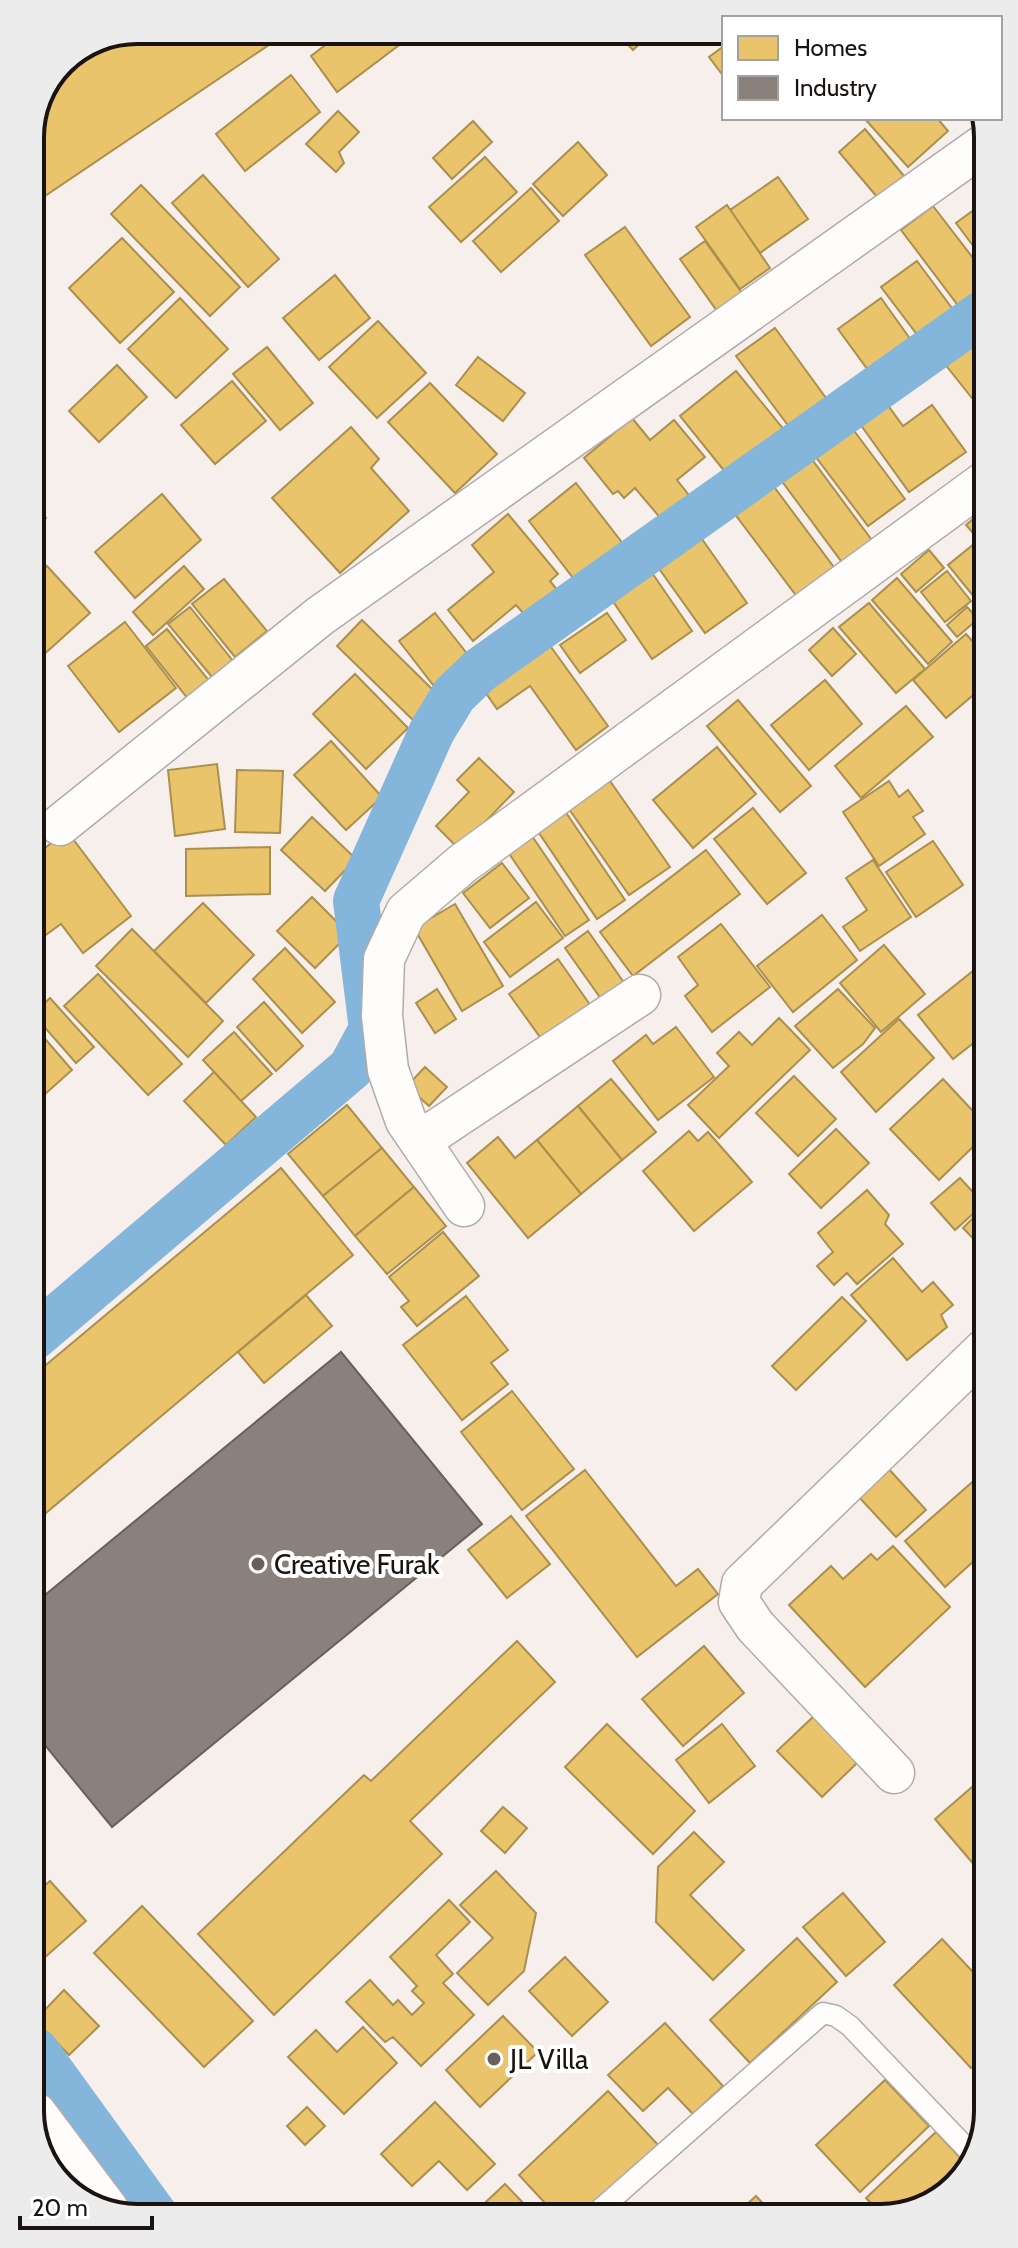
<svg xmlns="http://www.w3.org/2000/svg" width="1018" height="2248" font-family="Cabin,sans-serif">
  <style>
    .homes { fill: #e9c46a; stroke: #ab8f4f; stroke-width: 2 }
    .industry { fill: #8a817c; stroke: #69605b; stroke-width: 2 }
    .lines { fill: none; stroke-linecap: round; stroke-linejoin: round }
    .canal { stroke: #84b5db; stroke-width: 46 }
    .service-casing { stroke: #b3aba7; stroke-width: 23 }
    .minor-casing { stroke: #b3aba7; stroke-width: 43 }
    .service { stroke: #fefdfc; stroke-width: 20 }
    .minor { stroke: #fefdfc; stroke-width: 40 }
    .poi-dot { fill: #68605c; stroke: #fff; stroke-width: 3 }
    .labels { text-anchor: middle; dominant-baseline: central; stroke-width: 8; stroke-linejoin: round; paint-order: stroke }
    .poi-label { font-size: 28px; fill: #1b130f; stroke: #fff; text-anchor: start }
    .rim { fill: none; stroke: #1b130f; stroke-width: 4 }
  </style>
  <rect width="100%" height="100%" fill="#f7efeb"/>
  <!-- homes -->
  <g class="homes">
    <path d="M137 30H291L30 206V130L62 61Z"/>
    <path d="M345 30H419L337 92 311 56Z"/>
    <path d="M614 30H654L633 50Z"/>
    <path d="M724 46V77L709 57Z"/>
    <path d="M291 75 320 112 245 171 216 134Z"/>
    <path d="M338 111 359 132 339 152 344 163 336 172 306 144Z"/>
    <path d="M864 118H937L948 131 908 167Z"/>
    <path d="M473 121 492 142 452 179 433 158Z"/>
    <path d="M865 129 904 176 878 198 839 152Z"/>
    <path d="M578 142 607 175 563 216 533 184Z"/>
    <path d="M485 157 517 192 461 242 429 207Z"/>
    <path d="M203 175 279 259 248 287 172 203Z"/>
    <path d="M778 177 808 219 760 253 730 210Z"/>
    <path d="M141 185 240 287 210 316 111 214Z"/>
    <path d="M531 188 559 221 501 272 473 241Z"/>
    <path d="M982 204 983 259 956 223Z"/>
    <path d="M727 205 770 268 740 289 696 227Z"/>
    <path d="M933 206 983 271V303L966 316 901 230Z"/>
    <path d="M625 227 690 317 651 346 585 255Z"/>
    <path d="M122 238 174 292 120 343 69 288Z"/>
    <path d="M705 241 747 300 722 318 680 259Z"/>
    <path d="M917 261 960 319 925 345 881 287Z"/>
    <path d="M335 275 370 318 319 360 283 318Z"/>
    <path d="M180 298 228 349 176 398 128 349Z"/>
    <path d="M881 298 918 350 876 381 838 329Z"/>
    <path d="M378 321 426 373 377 418 329 367Z"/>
    <path d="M775 328 834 409 796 436 736 356Z"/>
    <path d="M983 332V412L944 363Z"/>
    <path d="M267 347 313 403 280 430 233 374Z"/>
    <path d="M478 357 525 393 503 421 456 385Z"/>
    <path d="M117 365 147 397 99 442 69 411Z"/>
    <path d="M736 371 790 437 734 483 680 416Z"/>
    <path d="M232 381 266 421 215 464 181 425Z"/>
    <path d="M430 383 497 454 455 493 388 422Z"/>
    <path d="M882 397 903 426 932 405 966 452 909 492 855 417Z"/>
    <path d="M632 418 650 440 674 420 705 457 677 480 696 504 668 527 635 488 624 498 618 491 613 494 584 458Z"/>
    <path d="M846 420 905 499 868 526 809 448Z"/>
    <path d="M351 427 379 459 371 468 409 511 340 573 272 498Z"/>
    <path d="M805 450 874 543 844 565 775 472Z"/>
    <path d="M766 476 836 570 798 598 728 505Z"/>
    <path d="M576 483 631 554 584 592 529 521Z"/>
    <path d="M162 494 201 540 135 598 95 552Z"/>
    <path d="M31 502 46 518 31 530Z"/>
    <path d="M983 510V540L981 542 966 525Z"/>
    <path d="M508 514 558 574 550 581 564 598 533 624 516 605 473 641 448 610 494 572 472 545Z"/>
    <path d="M697 532 747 603 705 633 655 563Z"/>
    <path d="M974 544 983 556 984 591 975 598 948 565Z"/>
    <path d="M929 550 944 568 916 592 901 574Z"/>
    <path d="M47 566 90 613 41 657 32 646 31 580Z"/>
    <path d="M184 566 204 589 153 635 133 612Z"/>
    <path d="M648 567 692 631 652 659 608 594Z"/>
    <path d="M947 571 971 601 945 622 921 592Z"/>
    <path d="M897 578 952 642 928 664 872 600Z"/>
    <path d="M224 579 267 631 235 657 192 604Z"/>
    <path d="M984 597V620L973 605Z"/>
    <path d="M869 603 925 669 896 693 839 627Z"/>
    <path d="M190 607 233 661 212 677 168 624Z"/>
    <path d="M967 607 978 619 957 637 947 625Z"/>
    <path d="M435 613 480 670 444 699 399 641Z"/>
    <path d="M607 613 626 640 580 673 560 645Z"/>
    <path d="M362 620 438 695 413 720 337 646Z"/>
    <path d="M125 622 176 688 119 732 68 666Z"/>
    <path d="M833 628 856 654 832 676 809 650Z"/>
    <path d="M167 629 211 683 189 700 146 646Z"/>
    <path d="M966 634 984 654V686L946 718 913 680Z"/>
    <path d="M546 640 608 726 576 750 530 686 497 709 481 686Z"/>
    <path d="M355 674 408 728 366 769 313 714Z"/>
    <path d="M825 680 862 724 809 770 771 725Z"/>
    <path d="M738 700 811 786 780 812 707 726Z"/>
    <path d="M906 706 933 737 861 798 835 766Z"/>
    <path d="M331 741 382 797 346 830 294 775Z"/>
    <path d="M717 747 756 794 693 848 653 800Z"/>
    <path d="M479 758 514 792 459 849 436 826 469 792 457 780Z"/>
    <path d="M217 764 225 829 175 836 168 770Z"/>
    <path d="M237 770 283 771 280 833 235 832Z"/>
    <path d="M610 781 670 867 629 895 569 809Z"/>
    <path d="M889 781 899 797 908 790 923 811 913 817 925 834 879 866 843 812Z"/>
    <path d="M753 808 806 873 767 904 714 839Z"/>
    <path d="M565 811 625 900 597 919 537 830Z"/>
    <path d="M312 817 356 859 325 891 281 850Z"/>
    <path d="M67 831 131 916 83 953 61 924 32 945V858Z"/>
    <path d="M532 836 589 920 565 936 508 852Z"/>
    <path d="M933 841 963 885 916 917 886 872Z"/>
    <path d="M270 847V894L186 896V849Z"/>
    <path d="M706 850 740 894 633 976 600 932Z"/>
    <path d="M873 860 911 917 860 951 843 927 867 910 846 878Z"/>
    <path d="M502 863 529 898 490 928 463 893Z"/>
    <path d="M312 897 349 934 315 968 277 931Z"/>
    <path d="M536 902 563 938 510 977 484 942Z"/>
    <path d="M203 903 254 955 206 1003 154 951Z"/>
    <path d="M455 904 503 986 462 1011 414 928Z"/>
    <path d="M822 915 857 960 793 1012 757 966Z"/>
    <path d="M721 924 770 987 712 1032 685 996 698 985 678 957Z"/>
    <path d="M132 929 223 1021 188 1057 96 966Z"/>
    <path d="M588 931 627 987 604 1003 565 948Z"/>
    <path d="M884 945 925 994 881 1032 840 983Z"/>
    <path d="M285 948 335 1002 302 1033 253 979Z"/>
    <path d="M558 959 593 1009 545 1044 509 994Z"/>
    <path d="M984 962 985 1034 953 1059 918 1015Z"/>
    <path d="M98 974 182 1064 148 1095 64 1006Z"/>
    <path d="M437 989 456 1019 435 1033 416 1003Z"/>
    <path d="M838 989 875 1028 863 1044 833 1068 795 1026Z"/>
    <path d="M50 998 94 1047 76 1063 33 1014Z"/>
    <path d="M264 1002 303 1046 276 1071 237 1027Z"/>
    <path d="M779 1018 810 1050 719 1138 688 1105 729 1066 717 1053 739 1032 752 1045Z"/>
    <path d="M899 1019 934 1058 876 1112 841 1072Z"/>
    <path d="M33 1025 72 1070 35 1103 33 1101Z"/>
    <path d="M676 1027 714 1077 658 1120 613 1061 646 1035 653 1044Z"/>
    <path d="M234 1032 272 1074 241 1101 203 1060Z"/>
    <path d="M425 1067 447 1087 429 1106 407 1086Z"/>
    <path d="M214 1072 256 1117 226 1145 184 1101Z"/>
    <path d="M794 1076 836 1119 798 1156 756 1113Z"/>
    <path d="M611 1079 656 1132 622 1160 578 1106Z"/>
    <path d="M943 1079 985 1124V1135L939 1180 890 1129Z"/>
    <path d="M347 1105 382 1148 323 1196 288 1154Z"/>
    <path d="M578 1106 622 1160 581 1194 537 1140Z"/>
    <path d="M836 1129 869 1163 821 1208 789 1174Z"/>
    <path d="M689 1131 698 1141 708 1132 752 1182 694 1231 643 1171Z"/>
    <path d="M498 1137 515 1158 537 1140 581 1194 528 1238 467 1163Z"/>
    <path d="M382 1148 414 1187 355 1236 323 1196Z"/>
    <path d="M281 1168 353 1255 34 1523V1375Z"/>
    <path d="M960 1178 984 1204 955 1230 931 1203Z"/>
    <path d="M414 1187 446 1226 387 1274 355 1236Z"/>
    <path d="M867 1190 889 1215 885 1224 903 1244 857 1284 847 1273 834 1285 817 1266 833 1252 818 1233Z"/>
    <path d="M985 1206 986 1252 963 1228Z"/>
    <path d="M443 1232 479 1276 417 1326 401 1307 409 1301 389 1277Z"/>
    <path d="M893 1258 922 1292 933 1282 953 1305 941 1315 947 1327 907 1360 851 1295Z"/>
    <path d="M306 1295 332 1326 264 1383 238 1352Z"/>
    <path d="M466 1296 508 1350 491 1363 508 1384 462 1420 403 1345Z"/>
    <path d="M842 1297 866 1321 796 1390 772 1366Z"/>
    <path d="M512 1391 574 1469 522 1510 461 1432Z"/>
    <path d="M887 1467 926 1510 896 1537 857 1495Z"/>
    <path d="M585 1470 676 1586 698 1569 718 1594 637 1657 526 1516Z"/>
    <path d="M986 1470V1550L945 1587 905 1541Z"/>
    <path d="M511 1516 550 1564 507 1598 468 1550Z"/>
    <path d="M893 1546 950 1607 865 1687 789 1605 831 1566 843 1579 871 1554 877 1560Z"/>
    <path d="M517 1641 555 1682 410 1821 442 1854 274 2015 198 1934 364 1775 371 1781Z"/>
    <path d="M704 1646 744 1693 683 1746 642 1699Z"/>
    <path d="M814 1716 858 1762 822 1797 777 1751Z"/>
    <path d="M607 1724 695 1811 653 1854 565 1767Z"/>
    <path d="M722 1724 755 1766 709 1803 676 1760Z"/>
    <path d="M987 1774V1857L976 1867 935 1819Z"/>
    <path d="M503 1807 527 1828 505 1853 481 1831Z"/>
    <path d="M694 1832 724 1862 690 1895 744 1950 713 1980 656 1922 658 1867Z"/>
    <path d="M496 1871 536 1913 524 1971 488 2005 457 1973 493 1938 460 1905Z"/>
    <path d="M50 1881 86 1921 35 1966V1894Z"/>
    <path d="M843 1893 885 1942 846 1976 803 1927Z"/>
    <path d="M449 1900 470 1922 436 1955 453 1974 443 1983 474 2015 421 2066 393 2037 385 2042 346 2002 370 1980 393 2005 398 2000 412 2015 424 2003 412 1991 417 1986 390 1957Z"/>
    <path d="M142 1906 253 2021 204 2067 94 1953Z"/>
    <path d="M797 1938 837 1982 750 2063 710 2020Z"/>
    <path d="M942 1939 988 1988V2052L971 2068 894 1985Z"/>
    <path d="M565 1957 608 2002 572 2036 529 1991Z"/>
    <path d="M64 1990 99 2026 69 2055 35 2020Z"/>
    <path d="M503 2016 538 2052 480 2107 446 2070Z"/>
    <path d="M665 2023 723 2086 693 2114 668 2088 643 2111 608 2075Z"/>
    <path d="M363 2027 397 2063 344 2114 288 2057 316 2030 337 2052Z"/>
    <path d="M885 2080 929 2126 860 2192 816 2145Z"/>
    <path d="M608 2091 659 2146 585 2215H556L519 2175Z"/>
    <path d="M435 2102 495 2164 467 2190 439 2161 412 2186 381 2154Z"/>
    <path d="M307 2107 325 2126 305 2145 287 2126Z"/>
    <path d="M936 2132 969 2167 966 2176 916 2212H879L866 2198Z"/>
    <path d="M505 2184 528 2208 520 2215H472Z"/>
    <path d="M756 2196 772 2213H737Z"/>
  </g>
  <!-- industry -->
  <path class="industry" d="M341 1352 482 1524 112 1827 35 1733 34 1604Z"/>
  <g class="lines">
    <!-- canal -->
    <g class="canal">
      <path d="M34 1337 351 1068 372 1029 356 901 432 731 454 695 480 670 983 313"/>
      <path d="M36 2051 157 2218"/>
    </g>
    <defs>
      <path id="service" d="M595 2214 823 2013 836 2016 850 2026 973 2155"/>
      <g id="minor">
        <path d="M60 825 320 616 982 146"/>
        <path d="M420 1141 640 995"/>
        <path d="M464 1206 406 1121 388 1070 382 1016 384 959 406 912 462 864 983 483"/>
        <path d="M894 1773 755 1626 739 1602 742 1584 986 1348"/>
        <path d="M36 2113 108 2209"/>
      </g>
    </defs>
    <!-- service casing -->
    <use href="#service" class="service-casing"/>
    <!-- minor casing -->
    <use href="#minor" class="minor-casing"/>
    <!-- service -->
    <use href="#service" class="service"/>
    <!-- minor -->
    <use href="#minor" class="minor"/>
  </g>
  <!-- markers -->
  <g class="poi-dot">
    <circle cx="258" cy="1564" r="8"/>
    <circle cx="494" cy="2059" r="8"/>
  </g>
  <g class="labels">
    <!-- poi labels -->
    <g class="poi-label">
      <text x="274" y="1564">Creative Furak</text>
      <text x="510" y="2059">JL Villa</text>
    </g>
  </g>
  <!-- crop -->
  <path d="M0 0H1018V2248H0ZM137 44H881A93 93 0 0 1 974 137V2111A93 93 0 0 1 881 2204H137A93 93 0 0 1 44 2111V137A93 93 0 0 1 137 44Z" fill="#edecec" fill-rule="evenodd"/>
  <path class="rim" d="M137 44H881A93 93 0 0 1 974 137V2111A93 93 0 0 1 881 2204H137A93 93 0 0 1 44 2111V137A93 93 0 0 1 137 44Z"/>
  <!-- legend -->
  <rect x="722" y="16" width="280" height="104" fill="#ffffff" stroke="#a4a19f" stroke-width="2"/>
  <rect x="738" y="36" width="40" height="24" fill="#e9c46a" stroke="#a4a19f" stroke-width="2"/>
  <text x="794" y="56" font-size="24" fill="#1b130f">Homes</text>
  <rect x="738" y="76" width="40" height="24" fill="#8a817c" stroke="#a4a19f" stroke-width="2"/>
  <text x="794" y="96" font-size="24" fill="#1b130f">Industry</text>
  <!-- scale -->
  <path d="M20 2216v12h132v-12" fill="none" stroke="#1b130f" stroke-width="4"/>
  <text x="32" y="2216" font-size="24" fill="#1b130f" stroke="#ffffff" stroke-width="6" paint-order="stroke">20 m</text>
</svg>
